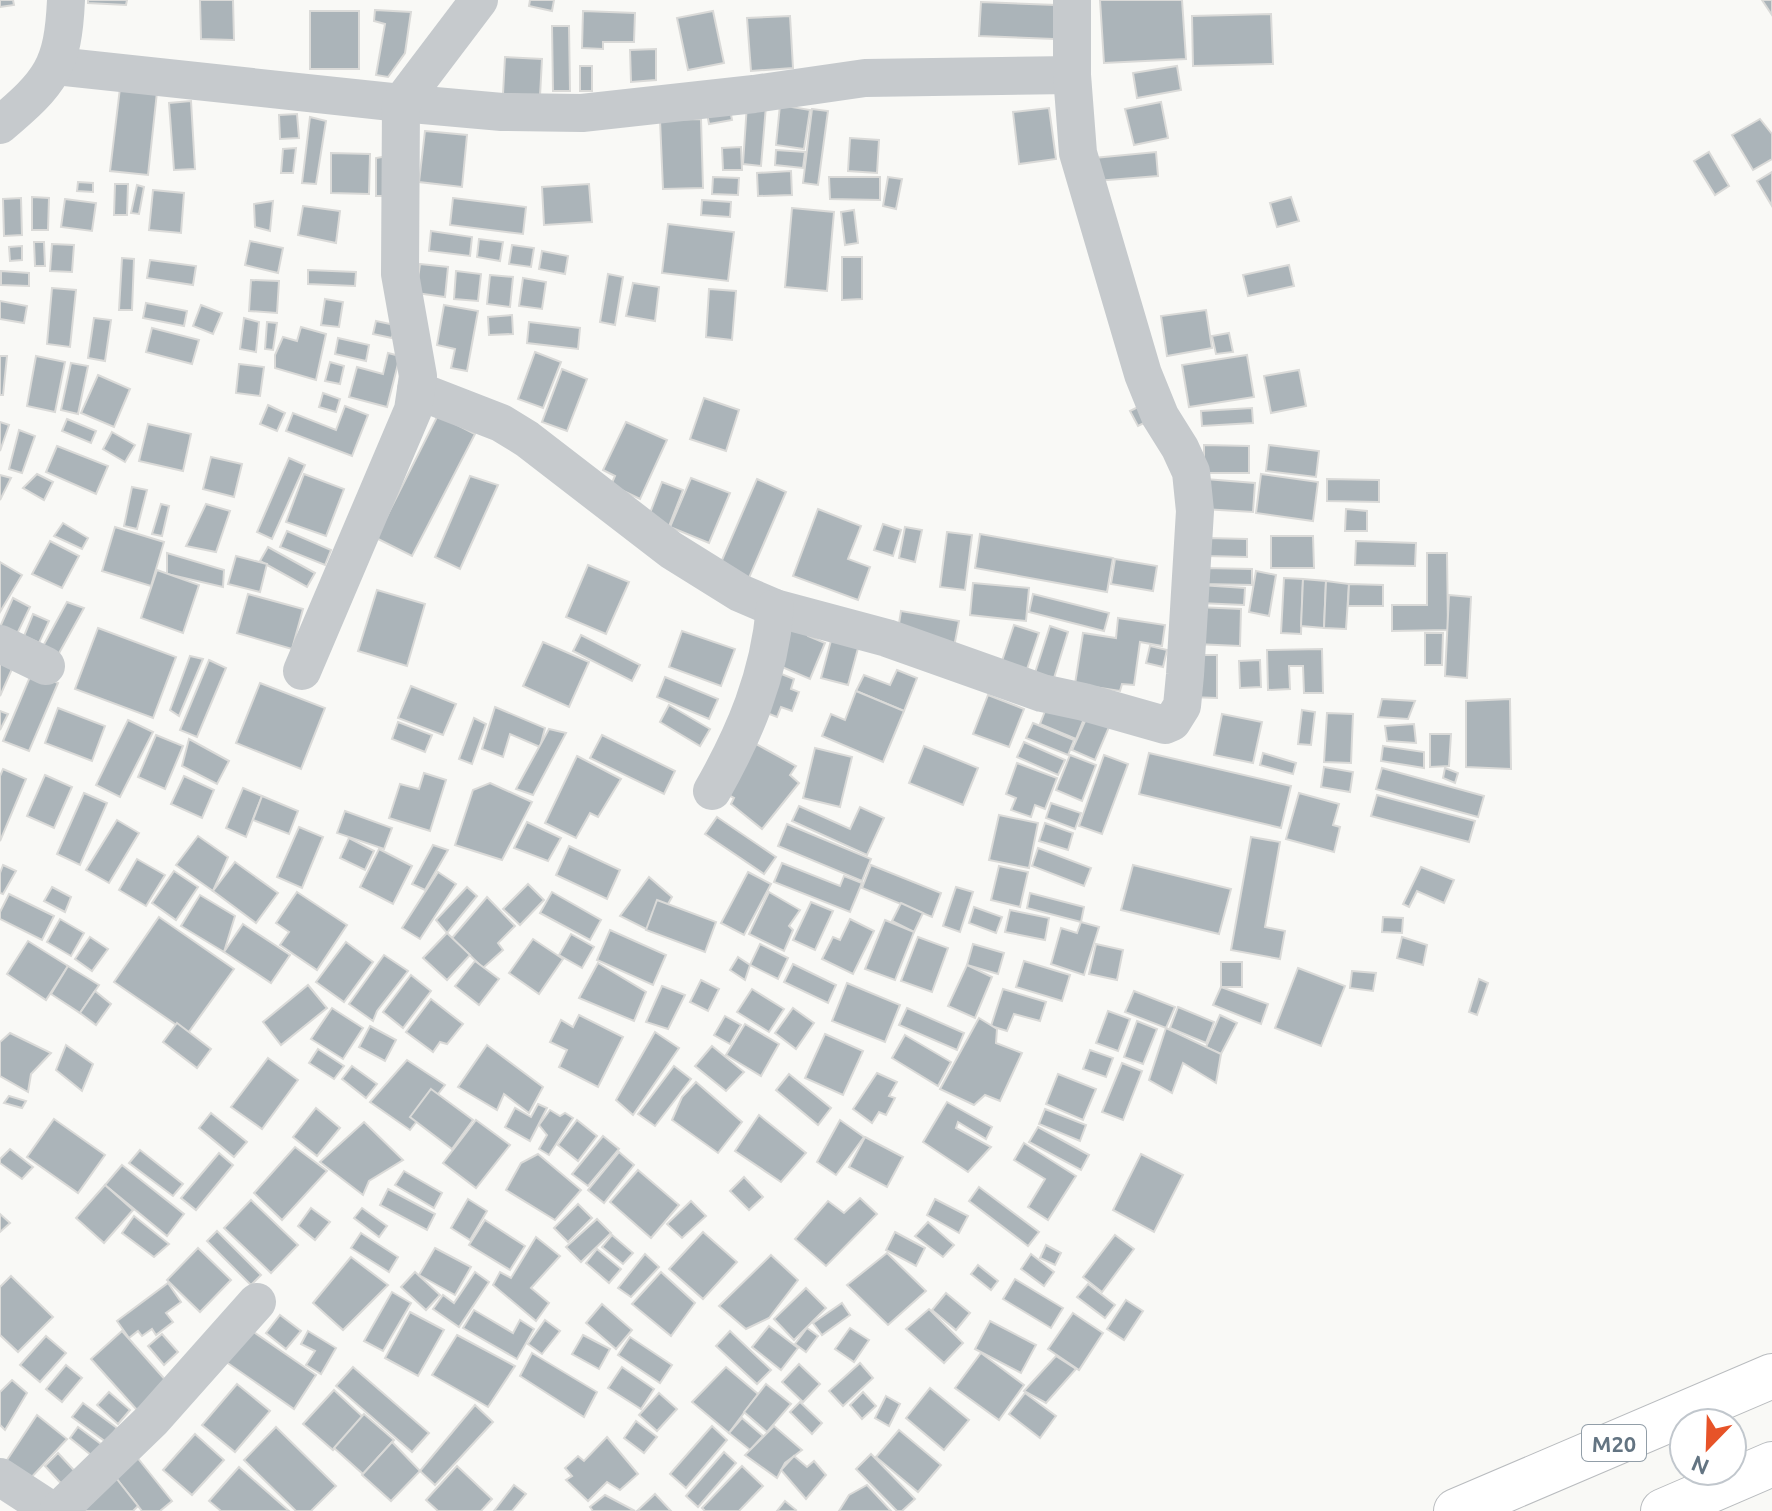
<svg xmlns="http://www.w3.org/2000/svg" width="1772" height="1511" font-family="Ubuntu,sans-serif">
  <style>
    .building { fill: #abb4b9; stroke: #dadad8; stroke-width: 2 }
    .lines { fill: none; stroke-linecap: round; stroke-linejoin: round }
    .motorway-casing { stroke: #b9bcbf; stroke-width: 46 }
    .minor { stroke: #c6cacd; stroke-width: 38 }
    .motorway { stroke: #fff; stroke-width: 44 }
    .labels { text-anchor: middle; dominant-baseline: central; stroke-width: 8; stroke-linejoin: round; paint-order: stroke }
    .shield { fill: #fff; stroke: #929ea8; stroke-width: 2 }
    .shield-label { font-size: 22px; font-weight: bold; fill: #637482 }
  </style>
  <rect width="100%" height="100%" fill="#f9f9f6"/>
  <!-- building -->
  <g class="building">
    <path d="M0 0H13L14 5 0 7Z"/>
    <path d="M88 0H127L126 5 88 3Z"/>
    <path d="M200 0H233L234 40 201 39Z"/>
    <path d="M530 0H554L552 11 529 6Z"/>
    <path d="M1100 0H1182L1186 59 1104 63Z"/>
    <path d="M1762 0H1772V15Z"/>
    <path d="M981 2 1056 5 1054 39 979 36Z"/>
    <path d="M375 10 411 12 405 53 388 77 376 75 385 24 374 21Z"/>
    <rect x="310" y="11" width="49" height="58"/>
    <path d="M583 11 635 13 634 42H603V49L582 48Z"/>
    <path d="M713 11 724 63 688 70 677 18Z"/>
    <path d="M1271 14 1273 64 1193 66 1192 16Z"/>
    <path d="M790 16 793 68 751 71 747 18Z"/>
    <path d="M552 26H569L570 91H553Z"/>
    <path d="M656 49V80L631 82 630 50Z"/>
    <path d="M505 57 542 59 540 96 503 94Z"/>
    <rect x="580" y="66" width="12" height="25"/>
    <path d="M1177 66 1181 90 1137 98 1133 73Z"/>
    <path d="M120 88 157 92 148 175 110 171Z"/>
    <path d="M191 101 195 169 174 170 169 103Z"/>
    <path d="M1161 102 1168 138 1134 145 1125 109Z"/>
    <path d="M729 104 732 120 709 124 706 108Z"/>
    <path d="M747 104 766 106 761 166 743 164Z"/>
    <path d="M780 105 810 110 804 149 776 145Z"/>
    <path d="M1049 108 1056 159 1019 164 1013 112Z"/>
    <path d="M812 109 828 111 818 185 803 183Z"/>
    <path d="M297 114 299 138 280 139 279 115Z"/>
    <path d="M310 117 326 121 316 184 302 183Z"/>
    <path d="M701 119 703 188 663 189 660 120Z"/>
    <path d="M1760 119 1772 134V159L1753 170 1732 135Z"/>
    <path d="M425 131 467 135 462 187 419 182Z"/>
    <path d="M850 138 879 140 877 173 848 171Z"/>
    <path d="M741 147 742 170H723L722 148Z"/>
    <path d="M296 148 293 173H281L283 149Z"/>
    <path d="M776 150 805 152 803 168 775 165Z"/>
    <path d="M1156 152 1158 176 1096 181 1094 158Z"/>
    <path d="M1709 152 1729 186 1715 195 1694 161Z"/>
    <path d="M331 153 370 154 369 194 331 193Z"/>
    <path d="M388 156 386 196H376V158Z"/>
    <path d="M791 171 792 195 758 196 757 173Z"/>
    <path d="M1772 172V206L1757 181Z"/>
    <path d="M713 177 739 178 738 195 712 194Z"/>
    <path d="M829 177H880V200L830 199Z"/>
    <path d="M888 177 902 179 896 209 883 206Z"/>
    <path d="M78 182 93 183V192L77 191Z"/>
    <path d="M115 184H128L127 215H114Z"/>
    <path d="M589 184 592 222 544 225 542 187Z"/>
    <path d="M137 185 144 187 139 214 131 213Z"/>
    <path d="M153 190 184 193 181 233 149 230Z"/>
    <path d="M32 197 49 198 48 230H32Z"/>
    <path d="M1291 197 1299 221 1277 227 1270 203Z"/>
    <path d="M21 198 22 235 4 236 3 199Z"/>
    <path d="M453 198 526 207 523 234 450 225Z"/>
    <path d="M65 199 96 203 92 231 61 227Z"/>
    <path d="M702 200 731 202 730 217 701 215Z"/>
    <path d="M273 201 270 231 255 227 254 204Z"/>
    <path d="M303 206 340 211 336 243 298 235Z"/>
    <path d="M792 208 834 212 827 291 785 287Z"/>
    <path d="M854 210 858 243 845 245 841 212Z"/>
    <path d="M668 224 734 232 728 281 662 273Z"/>
    <path d="M431 231 472 237 470 256 429 251Z"/>
    <path d="M479 239 503 242 500 261 477 257Z"/>
    <path d="M250 241 283 248 278 273 245 265Z"/>
    <path d="M34 242H44L45 266H35Z"/>
    <path d="M52 244 74 245 72 272 50 271Z"/>
    <path d="M512 245 534 248 531 267 509 264Z"/>
    <path d="M22 246V260L10 261 9 247Z"/>
    <path d="M542 251 568 256 565 274 539 269Z"/>
    <path d="M842 257H862V299L842 300Z"/>
    <path d="M122 258 134 259 132 310H119Z"/>
    <path d="M150 260 196 266 193 285 147 278Z"/>
    <path d="M420 264 448 267 445 297 416 293Z"/>
    <path d="M1289 265 1294 286 1248 296 1243 275Z"/>
    <path d="M308 270 356 272 355 286 308 284Z"/>
    <path d="M1 271 29 273V286L1 285Z"/>
    <path d="M456 271 481 274 478 301 454 299Z"/>
    <path d="M608 274 623 277 615 325 600 322Z"/>
    <path d="M490 275 513 277 510 307 487 304Z"/>
    <path d="M523 278 546 282 542 309 519 306Z"/>
    <path d="M251 280 279 281 277 313 249 311Z"/>
    <path d="M633 283 659 287 655 321 626 316Z"/>
    <path d="M52 288 76 290 70 347 47 344Z"/>
    <path d="M709 289 736 291 732 340 706 337Z"/>
    <path d="M325 299 343 302 339 327 321 325Z"/>
    <path d="M0 301 27 306 24 323 0 319Z"/>
    <path d="M146 303 187 311 184 326 143 318Z"/>
    <path d="M201 305 222 313 213 334 193 326Z"/>
    <path d="M444 305 478 311 467 371 451 368 455 349 437 345Z"/>
    <path d="M1206 310 1212 348 1167 356 1161 316Z"/>
    <path d="M512 315 513 334 489 335 488 317Z"/>
    <path d="M94 318 111 320 105 361 88 358Z"/>
    <path d="M244 318 259 322 256 352 240 349Z"/>
    <path d="M376 321 395 325 392 338 373 334Z"/>
    <path d="M267 322 277 323 273 350 265 349Z"/>
    <path d="M529 322 580 328 578 349 527 343Z"/>
    <path d="M301 327 326 334 316 380 275 368V355L283 337 297 341Z"/>
    <path d="M152 328 199 340 192 364 146 352Z"/>
    <path d="M1229 333 1233 352 1216 354 1212 336Z"/>
    <path d="M338 338 369 345 366 361 335 354Z"/>
    <path d="M535 352 561 362 543 408 518 399Z"/>
    <path d="M388 353 400 356 387 407 349 397 357 367 383 374Z"/>
    <path d="M1247 355 1254 397 1189 407 1182 365Z"/>
    <path d="M0 356H7L3 395H0Z"/>
    <path d="M36 356 65 362 55 412 27 406Z"/>
    <path d="M330 362 344 366 340 384 325 381Z"/>
    <path d="M71 363 88 366 78 414 61 410Z"/>
    <path d="M239 364 264 367 260 396 236 393Z"/>
    <path d="M562 369 587 379 567 431 542 422Z"/>
    <path d="M1299 370 1306 406 1271 413 1264 376Z"/>
    <path d="M98 375 130 389 114 427 81 413Z"/>
    <path d="M323 393 340 399 336 412 319 407Z"/>
    <path d="M704 398 739 410 726 451 690 439Z"/>
    <path d="M268 405 285 413 277 431 260 424Z"/>
    <path d="M1142 405 1150 420 1138 426 1130 411Z"/>
    <path d="M345 406 368 415 352 456 286 431 293 413 336 430Z"/>
    <path d="M1252 408 1253 423 1202 426 1201 411Z"/>
    <path d="M438 415 475 434 412 556 376 538Z"/>
    <path d="M67 419 96 431 91 443 62 431Z"/>
    <path d="M0 422 9 425 0 451Z"/>
    <path d="M626 422 667 440 640 499 611 485 615 476 603 470Z"/>
    <path d="M148 424 191 434 183 471 139 461Z"/>
    <path d="M19 430 35 436 22 473 9 469Z"/>
    <path d="M112 432 135 445 125 462 103 449Z"/>
    <path d="M1204 445 1249 446V473H1204Z"/>
    <path d="M1269 445 1319 451 1316 477 1266 471Z"/>
    <path d="M57 446 108 466 96 494 46 472Z"/>
    <path d="M211 457 242 464 234 497 203 489Z"/>
    <path d="M289 458 305 465 272 539 257 532Z"/>
    <path d="M37 474 53 482 44 500 23 488Z"/>
    <path d="M304 474 344 489 326 536 286 522Z"/>
    <path d="M1261 474 1318 482 1313 521 1256 513Z"/>
    <path d="M0 475 11 478 0 500Z"/>
    <path d="M470 476 498 485 460 569 435 557Z"/>
    <path d="M691 478 730 493 709 543 670 527Z"/>
    <path d="M757 479 786 492 745 587 716 574Z"/>
    <path d="M1205 479 1255 483 1253 512 1203 509Z"/>
    <path d="M1327 479 1379 480V502L1327 501Z"/>
    <path d="M662 482 683 490 666 534 645 526Z"/>
    <path d="M132 487 147 490 137 529 124 526Z"/>
    <path d="M161 504 169 506 162 536 152 534Z"/>
    <path d="M206 504 230 511 216 552 186 546Z"/>
    <path d="M818 509 861 526 848 559 870 567 858 600 793 576Z"/>
    <path d="M1346 509 1367 511V531H1345Z"/>
    <path d="M63 523 88 538 82 549 54 536Z"/>
    <path d="M883 524 901 530 893 556 874 550Z"/>
    <path d="M115 527 164 542 151 586 102 571Z"/>
    <path d="M905 527 922 530 915 562 899 558Z"/>
    <path d="M287 531 331 550 325 565 280 547Z"/>
    <path d="M947 532 972 535 965 590 940 587Z"/>
    <path d="M980 534 1113 558 1107 592 975 568Z"/>
    <path d="M1271 536H1313L1314 568H1271Z"/>
    <path d="M1207 538 1247 539V557L1207 556Z"/>
    <path d="M50 541 79 556 62 588 32 574Z"/>
    <path d="M1356 541 1416 543 1415 566 1355 565Z"/>
    <path d="M268 547 315 573 307 587 260 561Z"/>
    <path d="M167 553 224 570 223 587 167 574Z"/>
    <path d="M1427 553H1447L1448 630 1392 631V605H1427Z"/>
    <path d="M236 556 267 564 260 592 228 584Z"/>
    <path d="M1115 559 1157 566 1153 591 1111 584Z"/>
    <path d="M0 562 22 575 0 612Z"/>
    <path d="M588 565 629 582 606 634 566 617Z"/>
    <path d="M1204 568 1252 569V585L1203 584Z"/>
    <path d="M157 570 199 585 183 633 141 618Z"/>
    <path d="M1256 571 1276 575 1269 616 1249 612Z"/>
    <path d="M1284 578 1303 579 1301 634 1281 633Z"/>
    <path d="M1303 579 1326 581 1324 628 1301 626Z"/>
    <path d="M1326 581 1349 584 1346 629 1324 628Z"/>
    <path d="M973 583 1029 588 1026 621 970 615Z"/>
    <path d="M1349 584 1383 585V606H1348Z"/>
    <path d="M1200 585 1245 588 1244 605 1199 603Z"/>
    <path d="M377 590 425 604 407 666 358 651Z"/>
    <path d="M248 594 303 609 292 649 237 633Z"/>
    <path d="M1033 594 1109 613 1104 631 1029 612Z"/>
    <path d="M1449 595 1471 597 1467 678 1445 676Z"/>
    <path d="M13 598 30 607 17 634 0 627Z"/>
    <path d="M67 602 84 608 58 655 42 648Z"/>
    <path d="M1197 607 1241 609 1240 646 1195 644Z"/>
    <path d="M901 611 959 621 954 647 897 636Z"/>
    <path d="M33 614 49 621 39 643 24 636Z"/>
    <path d="M794 616 808 636 825 643 810 679 754 655Z"/>
    <path d="M1118 618 1165 625 1162 646 1140 642 1134 685 1122 684 1120 691 1075 684 1083 633 1116 638Z"/>
    <path d="M1014 625 1039 633 1026 672 1001 664Z"/>
    <path d="M1050 626 1068 632 1054 678 1035 673Z"/>
    <path d="M98 628 176 657 153 718 75 689Z"/>
    <path d="M682 631 735 649 721 686 669 667Z"/>
    <path d="M833 633 860 641 848 685 821 678Z"/>
    <path d="M1425 633H1443L1442 665H1425Z"/>
    <path d="M581 635 640 665 632 681 573 651Z"/>
    <path d="M543 642 589 662 569 707 523 686Z"/>
    <path d="M1150 646 1167 650 1163 667 1146 663Z"/>
    <path d="M1322 649 1323 693H1304L1303 666H1289L1290 689 1268 690 1267 650Z"/>
    <path d="M1190 655H1217V698L1190 697Z"/>
    <path d="M190 656 203 659 179 716 170 710Z"/>
    <path d="M209 660 226 668 197 737 180 730Z"/>
    <path d="M1260 660 1261 687 1240 688 1239 661Z"/>
    <path d="M0 663 12 669 0 696Z"/>
    <path d="M769 669 794 679 791 689 799 692 792 711 781 707 777 717 754 708Z"/>
    <path d="M897 670 917 678 904 711 856 691 864 675 890 685Z"/>
    <path d="M32 672 58 683 29 751 3 741Z"/>
    <path d="M665 677 718 699 709 719 657 697Z"/>
    <path d="M260 683 325 708 301 769 236 743Z"/>
    <path d="M411 686 456 704 443 735 398 718Z"/>
    <path d="M856 691 904 711 883 762 822 736 831 714 845 720Z"/>
    <path d="M988 695 1024 709 1009 747 973 734Z"/>
    <path d="M1382 699 1415 701 1408 719 1378 717Z"/>
    <path d="M1510 699 1511 769 1466 767V701Z"/>
    <path d="M1049 701 1085 716 1076 739 1040 724Z"/>
    <path d="M669 705 710 729 700 746 660 722Z"/>
    <path d="M495 707 545 728 540 747 510 734 503 757 482 749Z"/>
    <path d="M58 708 105 726 92 761 45 743Z"/>
    <path d="M1090 710 1112 720 1095 760 1072 750Z"/>
    <path d="M1302 710 1315 712 1311 745 1298 744Z"/>
    <path d="M0 711 8 714 0 730Z"/>
    <path d="M1327 713 1353 714 1351 763 1324 762Z"/>
    <path d="M1222 714 1262 722 1253 763 1214 755Z"/>
    <path d="M474 718 486 724 472 764 459 759Z"/>
    <path d="M128 720 153 732 120 797 96 785Z"/>
    <path d="M398 722 432 735 425 752 392 739Z"/>
    <path d="M1033 723 1074 740 1068 755 1026 738Z"/>
    <path d="M1414 724 1416 743 1387 741 1385 726Z"/>
    <path d="M549 729 566 733 533 795 516 789Z"/>
    <path d="M1430 734H1451L1449 766 1430 767Z"/>
    <path d="M156 735 183 746 165 789 138 777Z"/>
    <path d="M602 735 675 771 664 794 590 758Z"/>
    <path d="M189 739 229 761 217 784 182 766Z"/>
    <path d="M747 739 796 766 790 775 799 783 762 829 731 804 734 798 715 788Z"/>
    <path d="M1024 742 1065 760 1058 775 1017 757Z"/>
    <path d="M924 746 978 768 963 805 909 783Z"/>
    <path d="M1383 746 1424 752V768L1381 761Z"/>
    <path d="M815 748 852 757 840 807 803 798Z"/>
    <path d="M1149 753 1291 786 1281 828 1139 794Z"/>
    <path d="M1263 753 1296 763 1293 774 1260 765Z"/>
    <path d="M1070 755 1096 765 1082 801 1056 790Z"/>
    <path d="M1104 755 1128 764 1102 834 1079 826Z"/>
    <path d="M577 756 621 779 598 817 590 813 576 838 545 823Z"/>
    <path d="M1017 763 1057 778 1045 809 1035 805 1031 817 1011 810 1016 798 1006 794Z"/>
    <path d="M1324 767 1353 772 1350 792 1321 787Z"/>
    <path d="M1382 768 1484 796 1478 817 1376 789Z"/>
    <path d="M1445 768 1458 773 1455 783 1443 778Z"/>
    <path d="M3 769 26 779 0 841V776Z"/>
    <path d="M424 773 446 780 430 831 389 818 400 784 419 789Z"/>
    <path d="M45 775 72 787 54 828 27 816Z"/>
    <path d="M184 776 214 790 202 818 171 804Z"/>
    <path d="M490 783 532 802 502 860 455 845 473 790Z"/>
    <path d="M243 788 262 796 246 837 226 828Z"/>
    <path d="M84 793 107 803 80 865 57 854Z"/>
    <path d="M1299 793 1339 804 1333 825 1340 827 1334 852 1286 839Z"/>
    <path d="M1377 795 1475 821 1469 842 1371 816Z"/>
    <path d="M262 796 298 811 289 834 253 820Z"/>
    <path d="M1051 803 1081 813 1075 829 1046 818Z"/>
    <path d="M799 806 850 829 860 807 884 818 867 855 792 821Z"/>
    <path d="M345 811 392 828 384 849 337 833Z"/>
    <path d="M999 815 1038 823 1029 868 989 860Z"/>
    <path d="M717 817 776 857 764 874 705 834Z"/>
    <path d="M117 820 139 833 109 883 86 870Z"/>
    <path d="M527 822 561 838 548 861 514 848Z"/>
    <path d="M1045 823 1073 833 1068 850 1039 841Z"/>
    <path d="M787 824 871 859 862 881 778 846Z"/>
    <path d="M299 827 323 837 302 888 277 877Z"/>
    <path d="M198 836 228 857 213 891 176 865Z"/>
    <path d="M1251 837 1280 842 1265 927 1285 931 1280 959 1231 950Z"/>
    <path d="M349 838 374 851 365 870 340 858Z"/>
    <path d="M433 845 448 850 425 890 412 884Z"/>
    <path d="M569 846 620 870 607 899 556 875Z"/>
    <path d="M1038 848 1091 868 1084 886 1032 866Z"/>
    <path d="M379 849 412 866 393 904 360 887Z"/>
    <path d="M137 859 165 875 146 906 119 890Z"/>
    <path d="M235 862 278 893 256 923 213 891Z"/>
    <path d="M782 863 840 886 844 876 862 883 850 912 774 882Z"/>
    <path d="M3 865 16 871 3 894 0 893V873Z"/>
    <path d="M871 865 941 893 932 917 862 888Z"/>
    <path d="M1133 865 1231 889 1219 934 1121 910Z"/>
    <path d="M999 866 1028 872 1020 907 991 900Z"/>
    <path d="M1421 867 1454 880 1444 903 1417 891 1409 907 1403 904Z"/>
    <path d="M174 871 198 887 176 920 152 903Z"/>
    <path d="M438 872 456 884 420 939 402 928Z"/>
    <path d="M748 872 771 884 744 935 721 923Z"/>
    <path d="M649 877 672 897 652 932 620 916Z"/>
    <path d="M528 884 544 900 520 925 503 909Z"/>
    <path d="M52 887 71 897 65 912 44 901Z"/>
    <path d="M467 887 477 896 447 933 436 920Z"/>
    <path d="M956 887 973 892 960 932 943 926Z"/>
    <path d="M297 892 347 925 317 970 280 945 289 932 276 923Z"/>
    <path d="M552 892 601 920 590 940 540 913Z"/>
    <path d="M769 892 800 910 789 926 793 930 784 951 749 934Z"/>
    <path d="M1030 893 1084 907 1081 922 1027 908Z"/>
    <path d="M9 894 54 916 42 940 0 919V912Z"/>
    <path d="M200 895 235 916 224 952 181 926Z"/>
    <path d="M487 897 515 926 498 943 503 950 483 968 452 938Z"/>
    <path d="M657 900 716 922 705 952 646 930Z"/>
    <path d="M811 902 833 911 815 950 793 940Z"/>
    <path d="M901 903 923 913 914 932 892 921Z"/>
    <path d="M974 907 1002 917 996 933 969 923Z"/>
    <path d="M1010 910 1049 918 1045 940 1005 932Z"/>
    <path d="M159 917 234 969 188 1033 114 982Z"/>
    <path d="M1383 917 1403 918 1402 933 1382 932Z"/>
    <path d="M60 919 84 933 71 956 47 942Z"/>
    <path d="M850 919 874 931 853 974 822 959 833 937 840 940Z"/>
    <path d="M885 920 914 932 895 980 865 969Z"/>
    <path d="M1081 922 1099 927 1084 975 1051 964 1061 928 1077 933Z"/>
    <path d="M243 924 290 955 271 983 224 952Z"/>
    <path d="M610 930 666 955 653 985 597 960Z"/>
    <path d="M447 933 470 955 447 980 423 958Z"/>
    <path d="M571 934 594 947 582 968 559 955Z"/>
    <path d="M90 937 108 949 92 971 75 959Z"/>
    <path d="M918 937 948 948 932 992 901 981Z"/>
    <path d="M1402 937 1427 945 1423 965 1397 958Z"/>
    <path d="M533 939 563 959 539 994 509 973Z"/>
    <path d="M28 941 68 966 46 1000 7 974Z"/>
    <path d="M346 942 373 962 344 1002 316 982Z"/>
    <path d="M760 944 788 958 778 979 750 965Z"/>
    <path d="M973 944 1004 953 998 974 967 965Z"/>
    <path d="M1096 944 1123 950 1117 980 1089 974Z"/>
    <path d="M384 955 408 971 377 1011 373 1021 349 1004Z"/>
    <path d="M738 957 750 965 745 980 730 970Z"/>
    <path d="M475 961 499 979 479 1005 455 986Z"/>
    <path d="M1024 961 1070 975 1062 1001 1016 987Z"/>
    <rect x="1221" y="962" width="21" height="25"/>
    <path d="M598 963 646 992 634 1021 579 998Z"/>
    <path d="M793 964 836 985 828 1003 784 982Z"/>
    <path d="M967 965 992 977 975 1018 948 1006Z"/>
    <path d="M68 966 99 985 80 1013 51 994Z"/>
    <path d="M1298 968 1345 986 1321 1046 1275 1028Z"/>
    <path d="M1352 971 1376 973 1373 991 1350 988Z"/>
    <path d="M411 975 431 991 403 1028 383 1012Z"/>
    <path d="M1479 979 1488 983 1477 1015 1469 1012Z"/>
    <path d="M701 980 719 989 708 1011 690 1002Z"/>
    <path d="M847 983 900 1005 885 1042 832 1021Z"/>
    <path d="M308 985 327 1008 281 1045 263 1022Z"/>
    <path d="M662 986 685 995 668 1029 646 1022Z"/>
    <path d="M1221 987 1268 1004 1261 1024 1213 1005Z"/>
    <path d="M752 989 784 1009 769 1032 737 1012Z"/>
    <path d="M1003 989 1046 1002 1040 1021 1014 1014 1007 1031 991 1026Z"/>
    <path d="M95 991 111 1004 96 1025 80 1013Z"/>
    <path d="M1134 991 1175 1007 1166 1028 1125 1012Z"/>
    <path d="M431 999 463 1024 447 1044 440 1042 433 1052 406 1032Z"/>
    <path d="M1178 1007 1214 1022 1206 1043 1170 1028Z"/>
    <path d="M332 1008 363 1028 343 1059 311 1039Z"/>
    <path d="M793 1008 814 1023 796 1049 775 1033Z"/>
    <path d="M907 1008 964 1033 957 1050 899 1025Z"/>
    <path d="M1108 1011 1130 1019 1118 1051 1096 1043Z"/>
    <path d="M579 1015 623 1037 598 1087 559 1067 567 1050 550 1042 561 1020 573 1027Z"/>
    <path d="M1220 1015 1237 1023 1221 1054 1206 1047Z"/>
    <path d="M725 1016 741 1025 730 1044 714 1035Z"/>
    <path d="M979 1018 997 1029 996 1043 1022 1053 1000 1101 985 1095 974 1105 940 1089Z"/>
    <path d="M1137 1021 1157 1029 1143 1064 1124 1057Z"/>
    <path d="M177 1023 211 1049 197 1068 163 1042Z"/>
    <path d="M745 1024 779 1044 761 1076 726 1055Z"/>
    <path d="M370 1026 396 1040 385 1061 359 1047Z"/>
    <path d="M1166 1028 1221 1054 1216 1083 1183 1063 1172 1093 1149 1080Z"/>
    <path d="M655 1032 679 1048 633 1115 616 1100Z"/>
    <path d="M10 1033 51 1053 31 1074 28 1092 0 1076V1042Z"/>
    <path d="M825 1034 863 1051 843 1095 805 1078Z"/>
    <path d="M905 1035 951 1062 938 1086 892 1058Z"/>
    <path d="M66 1045 93 1064 82 1091 56 1070Z"/>
    <path d="M487 1045 543 1087 529 1113 504 1094 497 1110 458 1087Z"/>
    <path d="M712 1046 744 1072 726 1091 695 1066Z"/>
    <path d="M318 1049 344 1066 334 1079 309 1063Z"/>
    <path d="M1090 1050 1113 1058 1106 1077 1083 1069Z"/>
    <path d="M268 1058 298 1080 262 1129 231 1107Z"/>
    <path d="M407 1060 445 1085 410 1130 370 1102Z"/>
    <path d="M1122 1063 1142 1071 1123 1120 1102 1112Z"/>
    <path d="M352 1066 377 1084 366 1098 342 1079Z"/>
    <path d="M674 1066 691 1079 655 1126 638 1114Z"/>
    <path d="M877 1073 897 1082 889 1096 895 1098 886 1115 879 1112 872 1123 853 1109Z"/>
    <path d="M789 1074 831 1108 818 1125 776 1090Z"/>
    <path d="M1058 1074 1096 1089 1083 1120 1046 1104Z"/>
    <path d="M696 1082 742 1122 718 1153 672 1120 682 1097Z"/>
    <path d="M431 1089 473 1120 452 1149 410 1117Z"/>
    <path d="M9 1096 26 1101 22 1108 4 1103Z"/>
    <path d="M947 1102 992 1127 986 1139 958 1122 956 1128 991 1147 968 1172 923 1142Z"/>
    <path d="M538 1104 547 1108 530 1141 505 1127 515 1108 531 1117Z"/>
    <path d="M316 1108 340 1128 317 1156 293 1137Z"/>
    <path d="M1045 1109 1086 1125 1080 1141 1039 1124Z"/>
    <path d="M550 1110 560 1116 565 1113 573 1118 549 1155 539 1149 547 1135 539 1125Z"/>
    <path d="M211 1113 247 1142 234 1157 199 1128Z"/>
    <path d="M759 1115 806 1153 781 1182 735 1151Z"/>
    <path d="M54 1119 105 1155 78 1193 27 1157Z"/>
    <path d="M476 1120 510 1145 476 1188 443 1163Z"/>
    <path d="M577 1120 597 1136 578 1161 558 1145Z"/>
    <path d="M840 1120 864 1137 836 1175 817 1162Z"/>
    <path d="M364 1122 403 1160 369 1181 363 1195 320 1162Z"/>
    <path d="M1038 1127 1089 1155 1081 1170 1029 1142Z"/>
    <path d="M603 1136 619 1149 588 1186 572 1174Z"/>
    <path d="M865 1137 903 1157 887 1187 849 1167Z"/>
    <path d="M1024 1143 1076 1176 1048 1220 1028 1207 1045 1179 1014 1160Z"/>
    <path d="M295 1147 327 1171 282 1220 254 1193Z"/>
    <path d="M10 1149 33 1167 22 1179 0 1163V1159Z"/>
    <path d="M140 1150 183 1184 173 1196 129 1163Z"/>
    <path d="M619 1152 634 1165 604 1203 588 1190Z"/>
    <path d="M219 1153 233 1165 196 1210 181 1198Z"/>
    <path d="M538 1154 581 1190 555 1220 506 1190 521 1163Z"/>
    <path d="M1141 1154 1183 1175 1154 1232 1113 1210Z"/>
    <path d="M122 1165 184 1214 167 1236 105 1185Z"/>
    <path d="M638 1170 679 1205 651 1238 610 1202Z"/>
    <path d="M404 1171 442 1193 434 1208 395 1185Z"/>
    <path d="M744 1177 763 1197 749 1210 730 1191Z"/>
    <path d="M105 1185 133 1210 104 1243 76 1218Z"/>
    <path d="M979 1187 1039 1232 1028 1246 969 1201Z"/>
    <path d="M388 1189 435 1214 427 1230 380 1205Z"/>
    <path d="M860 1198 877 1214 826 1266 795 1239 828 1201 844 1213Z"/>
    <path d="M468 1199 487 1211 470 1240 451 1228Z"/>
    <path d="M935 1199 968 1216 959 1233 927 1215Z"/>
    <path d="M251 1200 298 1245 271 1273 224 1228Z"/>
    <path d="M691 1201 706 1216 682 1238 667 1224Z"/>
    <path d="M578 1204 592 1218 568 1242 554 1228Z"/>
    <path d="M311 1208 330 1222 315 1240 298 1226Z"/>
    <path d="M362 1208 387 1226 379 1237 354 1218Z"/>
    <path d="M0 1214 10 1223 0 1232Z"/>
    <path d="M134 1216 169 1244 154 1257 122 1233Z"/>
    <path d="M597 1219 611 1233 581 1262 566 1247Z"/>
    <path d="M485 1220 525 1246 510 1270 469 1245Z"/>
    <path d="M928 1222 954 1245 943 1257 915 1236Z"/>
    <path d="M217 1231 261 1275 251 1285 207 1241Z"/>
    <path d="M703 1232 737 1262 703 1299 669 1269Z"/>
    <path d="M895 1232 925 1248 916 1266 886 1250Z"/>
    <path d="M361 1233 398 1257 389 1272 351 1248Z"/>
    <path d="M612 1235 633 1253 623 1264 602 1247Z"/>
    <path d="M1115 1235 1134 1249 1102 1292 1083 1277Z"/>
    <path d="M536 1237 560 1256 531 1288 549 1303 536 1321 493 1285 500 1272 511 1278Z"/>
    <path d="M1046 1245 1061 1253 1055 1265 1040 1258Z"/>
    <path d="M198 1248 231 1280 200 1312 167 1280Z"/>
    <path d="M435 1248 471 1267 455 1295 419 1275Z"/>
    <path d="M597 1249 621 1269 609 1283 586 1263Z"/>
    <path d="M887 1253 926 1291 888 1325 847 1285Z"/>
    <path d="M645 1254 659 1267 631 1297 618 1288Z"/>
    <path d="M1031 1254 1054 1272 1044 1286 1021 1269Z"/>
    <path d="M771 1255 798 1280 769 1318 746 1329 719 1306Z"/>
    <path d="M351 1257 388 1285 343 1330 313 1303Z"/>
    <path d="M978 1265 998 1281 991 1290 971 1274Z"/>
    <path d="M415 1272 440 1295 426 1310 401 1287Z"/>
    <path d="M475 1272 489 1282 459 1327 433 1309 443 1295 454 1303Z"/>
    <path d="M661 1272 695 1303 671 1336 632 1304Z"/>
    <path d="M11 1276 53 1317 18 1352 0 1335V1287Z"/>
    <path d="M1015 1279 1063 1308 1051 1328 1003 1299Z"/>
    <path d="M168 1283 181 1302 166 1313 173 1322 156 1335 152 1329 142 1336 138 1331 129 1338 117 1321Z"/>
    <path d="M1088 1284 1115 1305 1105 1318 1077 1297Z"/>
    <path d="M806 1288 826 1308 794 1340 774 1319Z"/>
    <path d="M392 1292 411 1303 383 1351 364 1341Z"/>
    <path d="M946 1293 970 1313 956 1330 932 1310Z"/>
    <path d="M1126 1300 1143 1311 1124 1340 1107 1329Z"/>
    <path d="M842 1303 850 1315 822 1335 813 1323Z"/>
    <path d="M602 1304 632 1330 616 1349 586 1323Z"/>
    <path d="M929 1309 963 1343 944 1363 906 1329Z"/>
    <path d="M474 1310 513 1333 520 1320 534 1329 517 1359 463 1328Z"/>
    <path d="M410 1312 444 1330 418 1376 385 1358Z"/>
    <path d="M1073 1313 1103 1333 1079 1370 1048 1349Z"/>
    <path d="M280 1315 301 1331 286 1349 266 1333Z"/>
    <path d="M545 1320 560 1331 542 1354 528 1344Z"/>
    <path d="M990 1321 1036 1345 1021 1373 975 1349Z"/>
    <path d="M242 1324 316 1375 294 1409 219 1357Z"/>
    <path d="M769 1326 798 1348 781 1370 752 1347Z"/>
    <path d="M807 1328 818 1336 806 1352 795 1344Z"/>
    <path d="M850 1328 869 1340 854 1362 835 1349Z"/>
    <path d="M122 1331 168 1383 137 1410 91 1359Z"/>
    <path d="M308 1331 336 1348 321 1374 306 1365 315 1351 301 1344Z"/>
    <path d="M730 1331 771 1370 757 1384 716 1346Z"/>
    <path d="M162 1334 178 1352 164 1365 148 1346Z"/>
    <path d="M457 1335 515 1366 488 1407 432 1375Z"/>
    <path d="M583 1335 610 1349 599 1369 572 1354Z"/>
    <path d="M46 1336 66 1353 40 1382 20 1365Z"/>
    <path d="M630 1337 672 1365 660 1383 618 1355Z"/>
    <path d="M532 1353 597 1392 584 1417 520 1376Z"/>
    <path d="M981 1353 1024 1385 999 1420 955 1388Z"/>
    <path d="M1056 1356 1076 1369 1046 1403 1024 1391Z"/>
    <path d="M860 1363 873 1378 843 1406 829 1391Z"/>
    <path d="M799 1364 820 1384 803 1402 782 1382Z"/>
    <path d="M66 1365 82 1378 62 1402 46 1389Z"/>
    <path d="M353 1367 429 1433 412 1452 336 1386Z"/>
    <path d="M622 1367 654 1389 641 1409 608 1388Z"/>
    <path d="M726 1367 758 1394 729 1433 692 1402Z"/>
    <path d="M12 1380 27 1393 5 1430 0 1425V1392Z"/>
    <path d="M237 1384 270 1411 235 1452 202 1425Z"/>
    <path d="M766 1384 791 1404 767 1432 744 1412Z"/>
    <path d="M930 1388 969 1420 944 1450 906 1418Z"/>
    <path d="M334 1390 363 1417 333 1450 303 1424Z"/>
    <path d="M109 1392 130 1410 118 1424 97 1405Z"/>
    <path d="M863 1392 876 1406 862 1419 850 1405Z"/>
    <path d="M659 1393 677 1409 657 1431 639 1415Z"/>
    <path d="M1025 1393 1056 1416 1040 1438 1009 1414Z"/>
    <path d="M886 1396 900 1404 889 1426 875 1418Z"/>
    <path d="M800 1402 822 1423 812 1434 790 1412Z"/>
    <path d="M83 1403 117 1428 106 1442 72 1417Z"/>
    <path d="M475 1405 493 1422 435 1485 420 1471Z"/>
    <path d="M364 1414 394 1440 363 1474 334 1448Z"/>
    <path d="M37 1415 67 1439 28 1481 5 1463Z"/>
    <path d="M742 1418 763 1436 750 1450 729 1433Z"/>
    <path d="M636 1421 657 1437 644 1453 624 1438Z"/>
    <path d="M712 1426 727 1440 686 1488 670 1474Z"/>
    <path d="M774 1426 802 1450 785 1463 777 1478 745 1455Z"/>
    <path d="M78 1427 105 1447 96 1459 70 1438Z"/>
    <path d="M276 1427 336 1486 311 1511H296L244 1460Z"/>
    <path d="M899 1430 941 1465 918 1492 876 1457Z"/>
    <path d="M195 1434 224 1460 192 1495 163 1470Z"/>
    <path d="M607 1437 638 1474 620 1490 607 1482 588 1501 566 1480 572 1476 565 1468 578 1456 584 1461Z"/>
    <path d="M392 1442 420 1471 391 1501 362 1475Z"/>
    <path d="M132 1451 172 1501 160 1511H142L109 1469Z"/>
    <path d="M724 1452 736 1463 698 1507 686 1496Z"/>
    <path d="M58 1453 82 1479 68 1491 45 1466Z"/>
    <path d="M871 1454 915 1499 902 1511H897L856 1469Z"/>
    <path d="M794 1456 807 1467 814 1461 826 1475 806 1499 781 1470Z"/>
    <path d="M457 1466 492 1499 481 1511H438L426 1500Z"/>
    <path d="M742 1466 763 1486 739 1511H705L702 1508Z"/>
    <path d="M239 1467 289 1511H221L209 1501Z"/>
    <path d="M109 1469 138 1506 133 1511H62Z"/>
    <path d="M514 1485 526 1494 512 1511H494Z"/>
    <path d="M867 1485 891 1511H839L849 1495Z"/>
    <path d="M655 1494 671 1511H637Z"/>
    <path d="M605 1495 635 1511H593L590 1507Z"/>
    <path d="M785 1501 796 1510 795 1511H777Z"/>
  </g>
  <g class="lines">
    <defs>
      <g id="motorway">
        <path d="M1456 1511 1772 1376"/>
        <path d="M1663 1511 1772 1464"/>
      </g>
    </defs>
    <!-- motorway casing -->
    <use href="#motorway" class="motorway-casing"/>
    <!-- minor -->
    <g class="minor">
      <path d="M56 66 401 103 502 112 582 113 754 94 865 78 1072 75"/>
      <path d="M0 125C51 82 63 67 66 0"/>
      <path d="M416 390 501 423 527 439 671 550 740 593 775 608 887 638 1042 693 1084 702 1165 725 1172 722 1182 706 1185 675 1195 511 1191 472 1180 448 1160 416 1143 374 1078 153 1072 75V0"/>
      <path d="M0 644 46 666"/>
      <path d="M302 671 413 410 418 376 400 274 401 103 479 0"/>
      <path d="M712 791C745 733 769 676 775 608"/>
      <path d="M0 1477 52 1511"/>
      <path d="M58 1511 152 1420 257 1302"/>
    </g>
    <!-- motorway -->
    <use href="#motorway" class="motorway"/>
  </g>
  <g class="labels">
    <!-- shield labels -->
    <rect class="shield" x="1582" y="1425" width="64" height="36" rx="6"/>
    <g class="shield-label">
      <text x="1614" y="1443">M20</text>
    </g>
  </g>
  <!-- north arrow -->
  <g transform="translate(1708 1447) rotate(203)"><circle r="38" fill="#ffffff" stroke="#c1c7cd" stroke-width="2"/>
  <path d="M0-6L14 30L0 20L-14 30Z" fill="#e75328"/>
  <text y="-12" font-size="22" font-weight="bold" text-anchor="middle" fill="#637482">N</text>
  </g>
</svg>
